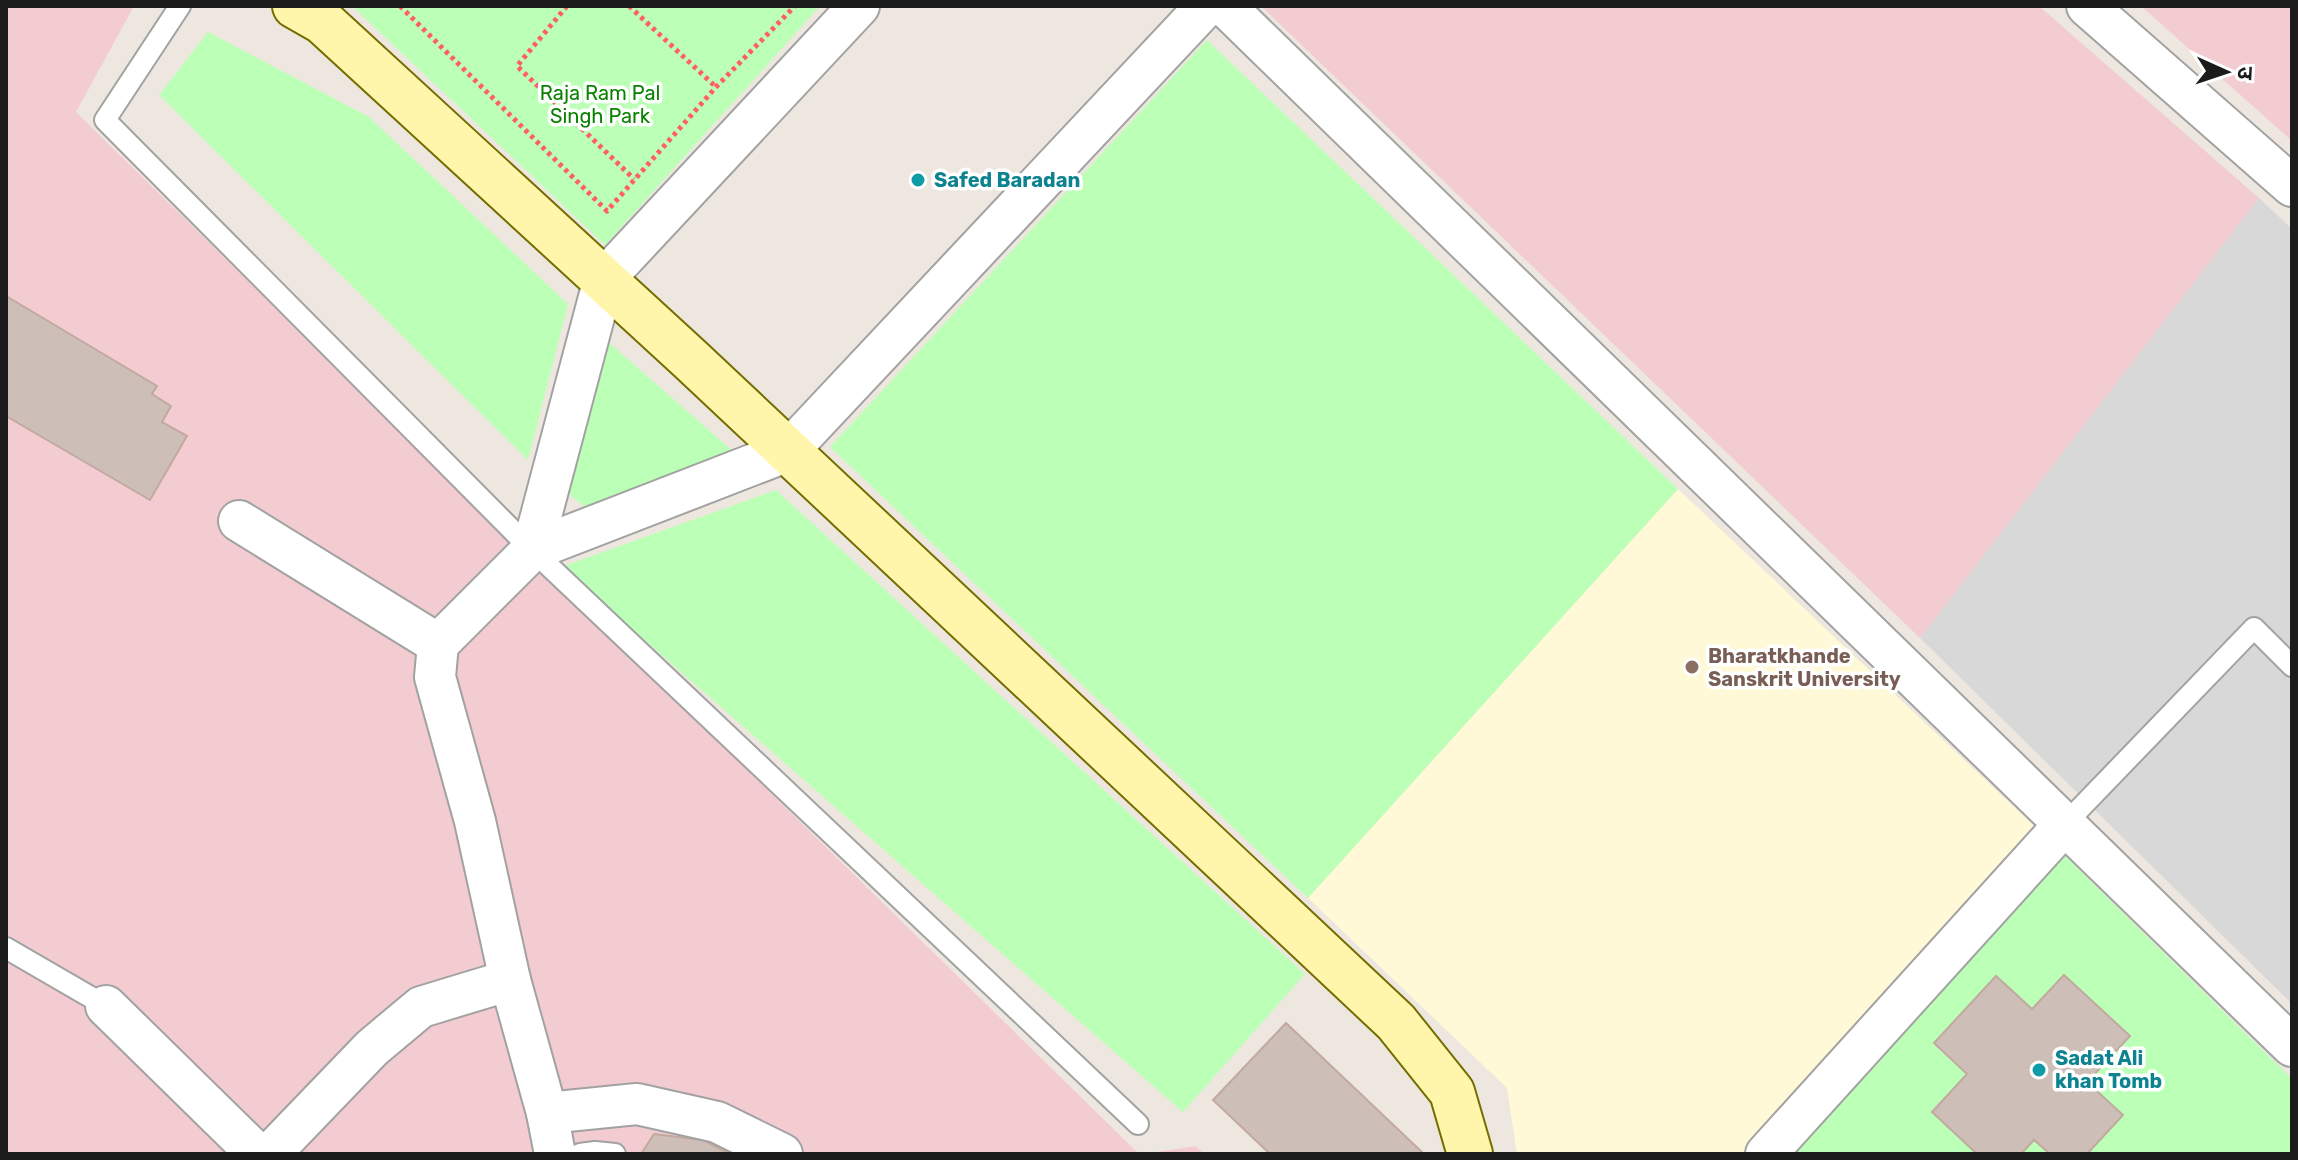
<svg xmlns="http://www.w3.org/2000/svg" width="2298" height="1160" font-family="Rubik,'Noto Sans Devanagari',sans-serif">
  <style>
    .residential { fill: #d9d8d8 }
    .commercial { fill: #f2ccd0 }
    .education { fill: #fff9d7 }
    .park { fill: #bcffb6 }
    .building { fill: #cebeb8; stroke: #c1a9a0; stroke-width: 2 }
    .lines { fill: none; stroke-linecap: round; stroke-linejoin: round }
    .lane-casing { stroke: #a2a2a2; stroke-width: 24 }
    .street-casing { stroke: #a2a2a2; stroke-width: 44 }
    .secondary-casing { stroke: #746e00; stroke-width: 48 }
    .path { stroke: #ff5f69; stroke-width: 5; stroke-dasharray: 4 4; stroke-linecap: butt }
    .lane { stroke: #fff; stroke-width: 20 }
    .street { stroke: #fff; stroke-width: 40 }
    .secondary { stroke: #fff6ac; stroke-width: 44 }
    .culture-dot { fill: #0f9aa8; stroke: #fff; stroke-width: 3 }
    .education-dot { fill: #8d6e63; stroke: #fff; stroke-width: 3 }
    .labels { text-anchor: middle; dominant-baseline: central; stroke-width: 7; stroke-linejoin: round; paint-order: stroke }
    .park-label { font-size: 20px; fill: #0a8200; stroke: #fff }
    .culture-label { font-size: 20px; font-weight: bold; fill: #0d838f; stroke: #fff; text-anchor: start }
    .education-label { font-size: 20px; font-weight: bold; fill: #785e54; stroke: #fff; text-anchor: start }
  </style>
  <rect width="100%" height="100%" fill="#eee7df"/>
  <!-- residential -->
  <path class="residential" d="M2259 198 2292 229V1004L1920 638Z"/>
  <!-- commercial -->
  <g class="commercial">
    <path d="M6 6H134L76 112 1139 1154H6Z"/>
    <path d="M1261 6H2039L2259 198 1920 638Z"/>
    <path d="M2141 6H2292V141Z"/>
    <path d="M1196 1146 1204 1154H1143Z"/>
  </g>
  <!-- education -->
  <path class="education" d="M1678 489 2054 845 1743 1154H1517L1507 1088 1308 898Z"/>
  <!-- park -->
  <g class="park">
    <path d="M352 6H820L605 245Z"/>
    <path d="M208 32 369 117 568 304 528 460 159 95Z"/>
    <path d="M1207 40 1678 489 1308 898 830 447Z"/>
    <path d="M607 341 736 454 592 513 562 488Z"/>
    <path d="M776 490 1305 974 1183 1112 561 567Z"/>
    <path d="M2054 845 2292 1079V1154H1743Z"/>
  </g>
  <!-- building -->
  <g class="building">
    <path d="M6 296 157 386 152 394 171 406 162 422 187 436 150 500 6 416Z"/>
    <path d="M2064 975 2130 1036 2087 1082 2123 1115 2087 1154H2050L2034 1140 2021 1154H1977L1932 1112 1967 1074 1934 1043 1996 976 2032 1009Z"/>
    <path d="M1286 1023 1424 1154H1270L1213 1100Z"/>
    <path d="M654 1134 703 1140 730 1154H641Z"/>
  </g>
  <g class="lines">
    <defs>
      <g id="lane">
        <path d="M180 6 105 120 532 550 1138 1124"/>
        <path d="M2064 825 2254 628 2292 666"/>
        <path d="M6 948 106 1006"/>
        <path d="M580 1154 595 1152 615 1154"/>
      </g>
      <g id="street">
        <path d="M1225 6 2292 1046"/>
        <path d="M2087 6 2292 186"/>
        <path d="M239 521 438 644"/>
        <path d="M532 550 604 279 859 6"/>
        <path d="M106 1006 257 1154"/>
        <path d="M547 1113 637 1104 717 1122 782 1154"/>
        <path d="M270 1154 372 1048 421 1007 510 980"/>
        <path d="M555 1154 547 1113 510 980 475 821 435 677 438 644 532 550 788 451 1206 6"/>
        <path d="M1766 1154 2064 825"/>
      </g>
      <path id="secondary" d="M295 6 323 22 690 359 1396 1022 1452 1092 1470 1154"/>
    </defs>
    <!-- lane casing -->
    <use href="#lane" class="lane-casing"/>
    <!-- street casing -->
    <use href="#street" class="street-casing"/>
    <!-- secondary casing -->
    <use href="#secondary" class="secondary-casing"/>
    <!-- path -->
    <g class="path">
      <path d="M400 6 607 211 716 87 795 6"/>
      <path d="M567 6 517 66 634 179"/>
      <path d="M629 6 716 87"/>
    </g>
    <!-- lane -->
    <use href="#lane" class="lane"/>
    <!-- street -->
    <use href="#street" class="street"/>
    <!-- secondary -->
    <use href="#secondary" class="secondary"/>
  </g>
  <!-- markers -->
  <g class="culture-dot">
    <circle cx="918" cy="180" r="8"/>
    <circle cx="2039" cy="1070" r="8"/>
  </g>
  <circle class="education-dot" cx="1692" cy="667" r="8"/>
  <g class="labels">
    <!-- park labels -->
    <g class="park-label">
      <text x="600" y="93">Raja Ram Pal<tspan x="600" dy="23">Singh Park</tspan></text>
    </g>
    <!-- culture labels -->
    <g class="culture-label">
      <text x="934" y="180">Safed Baradan</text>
      <text x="2055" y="1058">Sadat Ali<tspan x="2055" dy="23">khan Tomb</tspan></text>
    </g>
    <!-- education labels -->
    <g class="education-label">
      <text x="1708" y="656">Bharatkhande<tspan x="1708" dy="23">Sanskrit University</tspan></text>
    </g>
  </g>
  <!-- border -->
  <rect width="2298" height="1160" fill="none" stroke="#1b1b1b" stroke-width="16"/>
  <!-- north arrow -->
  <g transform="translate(2226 72) rotate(93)" stroke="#ffffff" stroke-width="6" paint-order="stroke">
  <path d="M0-6L14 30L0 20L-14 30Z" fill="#1b1b1b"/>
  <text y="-12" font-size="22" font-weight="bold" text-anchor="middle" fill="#1b1b1b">उ</text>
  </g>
</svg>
